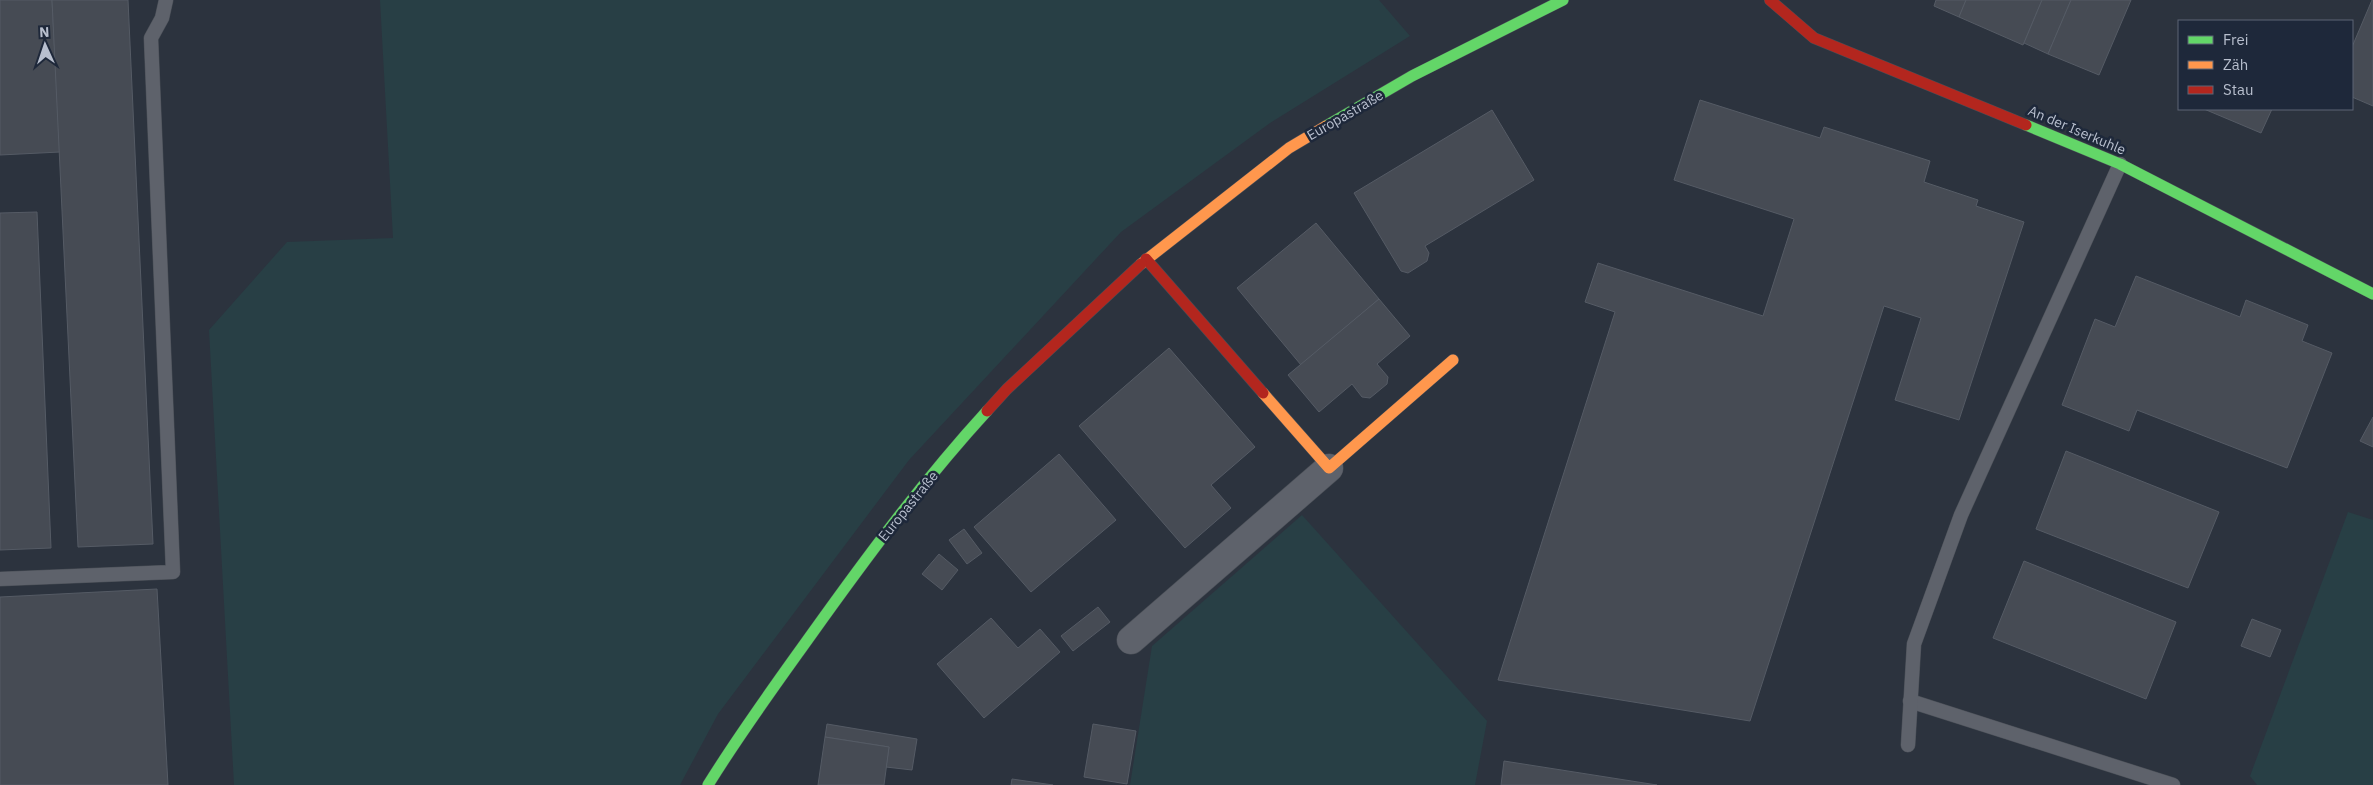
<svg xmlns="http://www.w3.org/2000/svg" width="2373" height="785" font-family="'IBM Plex Sans',sans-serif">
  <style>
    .green { fill: #283f45 }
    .building { fill: #464b54; stroke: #555b65 }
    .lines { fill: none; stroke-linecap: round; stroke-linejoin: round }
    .lane-casing { stroke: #494e56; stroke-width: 15 }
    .street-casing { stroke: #494e56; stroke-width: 29 }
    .fast-casing { stroke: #494e56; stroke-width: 12 }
    .slow-casing { stroke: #494e56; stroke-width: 12 }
    .jam-casing { stroke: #494e56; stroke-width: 12 }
    .lane { stroke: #5e626b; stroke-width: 14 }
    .street { stroke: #5e626b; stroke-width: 28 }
    .fast { stroke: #63d668; stroke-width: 11 }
    .slow { stroke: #ff974d; stroke-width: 11 }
    .jam { stroke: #b3261e; stroke-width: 11 }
    .labels { text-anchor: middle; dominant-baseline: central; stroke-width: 5; stroke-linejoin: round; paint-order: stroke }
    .street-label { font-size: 14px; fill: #b8bfce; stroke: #1e283a }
  </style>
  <rect width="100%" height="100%" fill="#2c333e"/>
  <!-- green -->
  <g class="green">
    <path d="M380 0H1379L1410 36 1270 123 1121 232 909 460 718 714 680 785H234L209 330 287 242 393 238Z"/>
    <path d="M2348 512 2373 520V785H2257L2250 776Z"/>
    <path d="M1302 515 1487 721 1475 785H1130L1152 646Z"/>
  </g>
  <!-- building -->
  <g class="building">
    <path d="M0 0H52L60 152 0 155Z"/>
    <path d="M52 0H128L153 544 78 547Z"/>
    <path d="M1936 0H1966L1959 17 1934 6Z"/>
    <path d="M1966 0H2042L2023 45 1959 17Z"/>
    <path d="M2042 0H2071L2048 54 2024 43Z"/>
    <path d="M2071 0H2131L2099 75 2048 54Z"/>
    <path d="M2372 0H2373V106L2352 97V47Z"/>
    <path d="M1700 100 1820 138 1824 127 1930 161 1924 182 1978 200 1976 206 2024 222 1959 420 1895 400 1921 318 1884 306 1750 721 1498 680 1615 312 1585 302 1598 263 1763 316 1794 219 1674 180Z"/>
    <path d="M2204 109H2272L2261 133Z"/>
    <path d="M1492 110 1534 180 1425 246 1429 253 1427 261 1408 273 1401 271 1354 193Z"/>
    <path d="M37 212 51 548 0 550V213Z"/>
    <path d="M1316 223 1379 299 1301 365 1237 288Z"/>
    <path d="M2136 276 2240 317 2246 300 2308 325 2302 341 2332 353 2287 468 2137 410 2129 431 2062 405 2095 319 2115 327Z"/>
    <path d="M1379 299 1410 336 1377 364 1388 377 1387 384 1370 398 1362 397 1352 384 1319 412 1288 375Z"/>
    <path d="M1169 348 1255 447 1211 485 1231 508 1185 548 1079 426Z"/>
    <path d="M2373 417V447L2360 441Z"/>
    <path d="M2066 451 2219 512 2188 588 2036 529Z"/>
    <path d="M1059 454 1116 520 1031 592 974 527Z"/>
    <path d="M964 529 982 553 967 564 949 540Z"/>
    <path d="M939 554 958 570 942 590 922 574Z"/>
    <path d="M2024 561 2176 622 2146 699 1993 638Z"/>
    <path d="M157 589 168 785H0V597Z"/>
    <path d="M1098 607 1110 622 1073 651 1061 636Z"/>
    <path d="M991 618 1018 648 1040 629 1060 652 984 718 937 664Z"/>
    <path d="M2252 619 2281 630 2270 657 2241 646Z"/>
    <path d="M827 724 917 739 912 770 886 767 889 747 825 737Z"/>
    <path d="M1093 724 1136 731 1127 784 1084 777Z"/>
    <path d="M825 737 889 747 884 785H818Z"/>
    <path d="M1504 761 1657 785H1501Z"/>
    <path d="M1012 779 1053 785H1011Z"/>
  </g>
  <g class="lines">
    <defs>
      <g id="lane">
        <path d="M0 579 173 572 151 38 162 18 166 0"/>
        <path d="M1910 701 2173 785"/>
        <path d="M1908 745 1914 644 1961 515 2120 164"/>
      </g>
      <path id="street" d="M1131 640 1329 468"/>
      <g id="fast">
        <path d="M2026 125 2120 164 2373 294"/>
        <path d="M1326 126 1412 76 1563 0"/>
        <path d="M708 785C740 733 776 684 811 635 866 558 923 481 987 411"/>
      </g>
      <g id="slow">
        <path d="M1141 264 1289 148 1326 126"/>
        <path d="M1263 393 1329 468 1453 360"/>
      </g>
      <g id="jam">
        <path d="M1770 0 1814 38 2026 125"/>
        <path d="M1146 259 1263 393"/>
        <path d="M987 411 1007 389 1141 264"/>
      </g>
    </defs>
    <!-- lane casing -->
    <use href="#lane" class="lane-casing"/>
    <!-- street casing -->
    <use href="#street" class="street-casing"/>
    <!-- fast casing -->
    <use href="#fast" class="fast-casing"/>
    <!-- slow casing -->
    <use href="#slow" class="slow-casing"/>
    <!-- jam casing -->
    <use href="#jam" class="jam-casing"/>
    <!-- lane -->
    <use href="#lane" class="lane"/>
    <!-- street -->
    <use href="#street" class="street"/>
    <!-- fast -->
    <use href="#fast" class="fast"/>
    <!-- slow -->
    <use href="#slow" class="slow"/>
    <!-- jam -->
    <use href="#jam" class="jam"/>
  </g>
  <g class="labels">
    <!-- street labels -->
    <g class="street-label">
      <text transform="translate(1345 115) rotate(-30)">Europastraße</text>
      <text transform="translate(2077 130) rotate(23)">An der Iserkuhle</text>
      <text transform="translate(908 506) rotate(-51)">Europastraße</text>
    </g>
  </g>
  <!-- legend -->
  <rect x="2178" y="20" width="175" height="90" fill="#1e283a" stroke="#5c6475"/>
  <rect x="2188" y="36" width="25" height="8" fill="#63d668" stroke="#5c6475"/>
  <text x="2223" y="45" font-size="15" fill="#b8bfce">Frei</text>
  <rect x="2188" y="61" width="25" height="8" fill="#ff974d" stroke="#5c6475"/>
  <text x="2223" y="70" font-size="15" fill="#b8bfce">Zäh</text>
  <rect x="2188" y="86" width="25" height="8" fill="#b3261e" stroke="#5c6475"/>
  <text x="2223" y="95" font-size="15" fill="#b8bfce">Stau</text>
  <!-- north arrow -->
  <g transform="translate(45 45) rotate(357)" stroke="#1e283a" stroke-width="4" paint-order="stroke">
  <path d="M0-4L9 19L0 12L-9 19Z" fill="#b8bfce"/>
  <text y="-8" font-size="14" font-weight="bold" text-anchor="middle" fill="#b8bfce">N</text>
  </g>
</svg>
